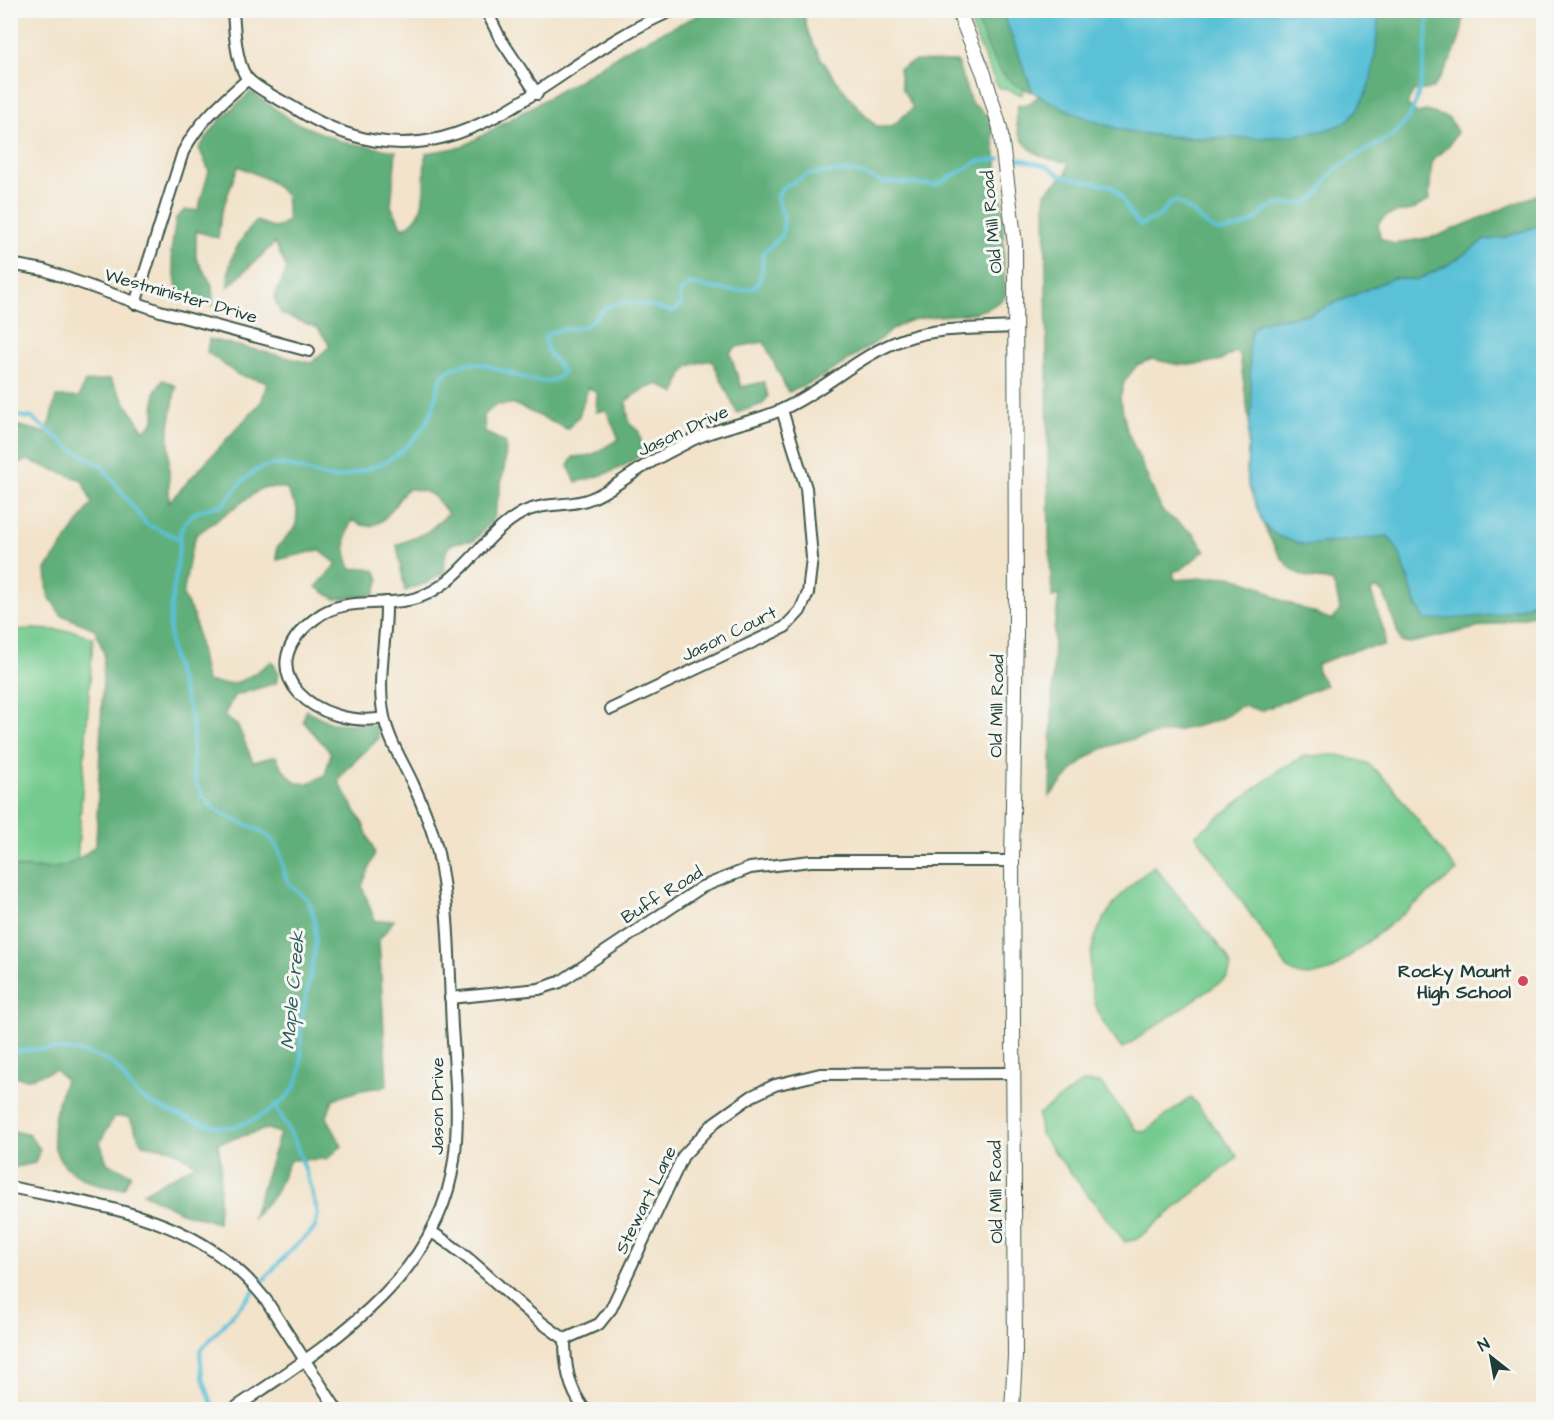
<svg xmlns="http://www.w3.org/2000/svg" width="1554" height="1420" font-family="'Architects Daughter',sans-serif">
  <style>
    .green { fill: #75cb8f; stroke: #4a8462; stroke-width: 1.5 }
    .forest { fill: #60af7a; stroke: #407657; stroke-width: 1.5 }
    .water { fill: #5ac1d7; stroke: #3c7f86; stroke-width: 1.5 }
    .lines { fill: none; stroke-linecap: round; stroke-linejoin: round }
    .stream { stroke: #5ac1d7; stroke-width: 4 }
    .minor-casing { stroke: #3f564a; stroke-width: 14 }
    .tertiary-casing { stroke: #3f564a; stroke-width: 16 }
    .minor { stroke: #fff; stroke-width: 10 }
    .tertiary { stroke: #fff; stroke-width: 14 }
    .poi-dot { fill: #d1495b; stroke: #f6f6f2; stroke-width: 2 }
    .labels { text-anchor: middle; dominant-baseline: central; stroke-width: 6; stroke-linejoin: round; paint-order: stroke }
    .street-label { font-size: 18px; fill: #1f3d34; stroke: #f6f6f2 }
    .poi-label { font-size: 18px; font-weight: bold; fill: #1f3d34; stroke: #f6f6f2; text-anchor: end }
    .water-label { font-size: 20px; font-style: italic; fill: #2e5e5d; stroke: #f6f6f2 }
  </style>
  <rect width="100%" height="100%" fill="#f6f6f2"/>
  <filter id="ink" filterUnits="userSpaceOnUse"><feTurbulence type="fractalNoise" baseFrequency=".0167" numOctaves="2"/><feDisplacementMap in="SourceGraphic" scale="12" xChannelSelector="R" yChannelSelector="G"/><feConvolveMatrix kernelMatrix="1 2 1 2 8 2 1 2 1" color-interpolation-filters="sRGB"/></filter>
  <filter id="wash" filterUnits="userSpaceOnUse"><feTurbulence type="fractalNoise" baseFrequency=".008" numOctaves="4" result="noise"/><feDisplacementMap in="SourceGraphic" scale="24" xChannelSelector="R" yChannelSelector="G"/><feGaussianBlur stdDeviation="1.35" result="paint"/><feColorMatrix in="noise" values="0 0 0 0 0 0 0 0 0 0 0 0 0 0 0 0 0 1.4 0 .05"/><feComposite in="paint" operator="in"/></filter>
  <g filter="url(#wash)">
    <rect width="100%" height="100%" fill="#f2e3ca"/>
    <!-- green -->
    <g class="green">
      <path d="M965 11H972C989 44 990 65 1023 89L1022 95 999 87 994 80Z"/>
      <path d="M32 629 74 631 93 638 77 862 54 869 11 867 10 630Z"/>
      <path d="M1338 755 1367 763 1389 783 1457 871 1332 970C1314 976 1303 980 1288 969L1196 835 1280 769 1305 756Z"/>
      <path d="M1154 866 1227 956 1231 966 1228 977 1122 1049C1114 1038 1104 1026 1099 1014 1073 951 1105 902 1154 866Z"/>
      <path d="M1083 1082 1101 1083 1136 1130 1144 1132 1191 1097 1238 1157 1137 1239 1125 1242 1040 1134 1038 1114Z"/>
    </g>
    <!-- forest -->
    <g class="forest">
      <path d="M707 11H805C801 44 853 103 876 126H892L913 108 902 88 899 69 915 61 957 62 971 102 991 119 1002 200 1005 297C977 323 940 310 906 322 896 326 887 334 879 340 849 359 821 381 788 392L764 342 736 347 730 353 741 387 764 382 768 396 763 404 737 413 712 360C685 364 682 368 676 394L659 384 642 390 626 401 629 423 639 432 643 453C622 470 602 476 576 482L568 466 573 457 592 455 619 439 606 410 596 412 597 393 588 387 579 416 567 429 514 404 496 405 484 415 485 432 506 443 505 464 494 518 474 541C449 541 443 545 445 571L429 582 405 591 397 545 427 532 448 514C436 496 429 489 407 489 391 507 381 539 352 520 343 539 344 550 351 569L367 568 376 571 379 580 374 595 335 599 316 587 337 564 319 550 277 560V547L296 527 297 509 286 488H262L196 535 190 555 183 596 194 616 206 681C237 689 248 678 272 661L279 673 276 683 234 696 224 716 238 726 253 762 276 756 282 768 296 783H309L325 775 331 753 303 721 306 710 331 723 377 725 378 739C364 754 348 764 338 781L363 824 375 853 362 886 375 921 394 920 379 940 387 1086 362 1090 333 1099 327 1117 342 1146 327 1159 290 1160 275 1194 252 1219 280 1133 267 1129 218 1143 221 1165 218 1223 181 1212 143 1193 196 1164 172 1149 142 1144 129 1117H114L100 1142 107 1163 131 1174 124 1188C105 1188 96 1185 80 1177 39 1155 54 1115 65 1079L55 1070 27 1079 11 1076 10 867C51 869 64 874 96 845L104 653 95 629 61 615 48 595 46 569 92 503 82 480 27 460 11 467V424L47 433 56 397H79L85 382 110 379 144 431 154 421 155 392 163 380 176 386 169 428V502L262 401 267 382 238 375 207 352 209 339 311 363 330 346 318 328 281 314 274 298 287 269 275 243 228 287C227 258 238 242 256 221L276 228 288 221 286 195 269 180 238 166 221 214 218 238 196 231V258L212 285 213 306 188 297 177 288 171 252 176 218 185 210H198L209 171 199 148 219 121 251 92 294 122 343 142 396 151 391 206 403 228C432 216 421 179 426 153L462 147 582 78 627 49Z"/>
      <path d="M972 11H1002L1033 92C993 82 988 42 972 11Z"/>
      <path d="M1370 11H1463C1465 38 1448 68 1432 89L1414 91 1407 104 1417 113 1426 111 1449 118 1457 132 1450 144 1432 161 1429 200C1423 203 1417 208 1412 210 1397 214 1387 210 1378 225L1380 238 1394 244 1437 236 1543 192V224L1503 238 1485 240 1448 265 1417 280 1393 278 1310 314 1260 322 1251 331C1247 360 1258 393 1249 421L1240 356 1235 352 1222 360 1200 364 1180 365 1152 359 1137 365 1124 382 1120 398 1127 430 1162 511 1194 534 1205 550 1182 569 1173 572 1175 580 1230 576 1261 587 1278 599 1332 620 1340 610C1333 564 1326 589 1298 573 1281 564 1271 540 1263 524 1303 557 1340 538 1387 536L1398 548 1418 609 1530 605 1543 597V613L1410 643 1401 642 1384 593 1376 588 1371 592 1385 634 1384 646 1358 649 1317 664 1318 673 1326 685 1261 711C1232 699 1241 712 1217 720 1177 735 1131 733 1093 754 1077 763 1063 782 1050 796L1054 630 1059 595 1052 597 1049 538 1045 193 1067 172 1068 162C1035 160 1010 141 1018 105L1028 104 1040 95C1070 112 1104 128 1138 133 1201 143 1265 138 1327 129Z"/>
      <path d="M11 1130 29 1135 40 1149 35 1163 11 1168Z"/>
    </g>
    <!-- water -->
    <g class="water">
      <path d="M1367 11 1379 16C1375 51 1376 93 1349 119 1321 145 1177 139 1139 133 1102 128 1065 110 1033 92L1002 11Z"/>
      <path d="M1543 224V597C1511 618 1464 618 1426 620 1407 595 1409 560 1388 536L1305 545 1277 536 1263 524 1248 484 1247 471 1249 421 1252 410 1249 348 1251 331 1261 322 1310 314 1393 278 1417 280 1448 265 1485 240 1503 238Z"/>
    </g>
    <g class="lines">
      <!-- stream -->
      <g class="stream">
        <path d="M1007 159 1017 158 1047 166 1062 176 1111 186C1125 195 1126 215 1141 225L1161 215 1170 203 1176 201C1190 207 1210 232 1220 231 1229 231 1248 225 1255 220 1261 216 1266 208 1273 206 1285 202 1301 207 1313 199 1321 193 1325 180 1332 173 1357 148 1398 145 1413 109 1426 79 1424 43 1430 10"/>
        <path d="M10 415 32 418 72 449 101 465 146 524 180 539"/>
        <path d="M10 1052C44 1048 81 1046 111 1063 122 1069 126 1084 135 1092 152 1108 209 1129 231 1127 249 1125 285 1104 294 1088 306 1068 299 1046 301 1024 305 990 326 935 309 903 305 894 291 889 287 880 280 865 284 849 269 837 246 818 214 822 198 787 188 767 196 743 192 722 187 695 172 668 170 640 167 609 180 566 180 532 190 510 199 510 223 505 239 483 257 459 289 466 303 469 318 476 333 478 341 479 376 466 385 462 401 454 419 435 428 420 442 395 429 372 465 364 492 357 546 400 563 372L547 350 545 337C557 325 571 332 585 326 592 323 597 314 603 310 624 295 650 306 672 312L681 305 680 293 689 284C704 286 750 299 759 282 763 275 762 261 763 253L782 236 784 218 777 197 782 188 808 174 853 171 881 182 936 185 979 161 1000 159"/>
        <path d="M214 1410 202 1375 200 1351 285 1256 315 1228 318 1213 305 1169 295 1142 275 1105"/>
      </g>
    </g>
  </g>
  <g filter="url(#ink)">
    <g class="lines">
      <defs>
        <g id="minor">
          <path d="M233 10C234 28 236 68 249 80 262 92 281 100 296 109 456 208 540 64 674 10"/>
          <path d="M486 10 500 38 537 94"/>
          <path d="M10 264 44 270 160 311 309 351"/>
          <path d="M135 304 183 152C199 121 222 102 248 79"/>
          <path d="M611 709 785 627 800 611 808 593 812 558 806 488 782 410"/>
          <path d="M384 718C320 730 243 672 316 618 348 593 392 611 427 594 465 576 486 532 522 513 544 501 570 508 592 498 611 490 628 476 646 465 660 456 677 448 692 440 722 426 756 422 783 409 825 390 860 354 904 339 938 327 978 329 1014 327"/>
          <path d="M450 998 539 989 560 982 702 887 750 868 811 861H1012"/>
          <path d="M10 1187C108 1208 200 1216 266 1300L337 1410"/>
          <path d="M433 1233C483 1264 516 1308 565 1339L599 1324 611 1309 683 1156 715 1122 752 1096 775 1085 820 1074 1012 1073"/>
          <path d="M565 1339C565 1365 568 1388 585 1410"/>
          <path d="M232 1410C323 1348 439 1280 454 1160 460 1117 455 1071 452 1027 449 970 450 910 438 853 433 830 423 806 413 784 403 762 389 741 384 717 376 680 387 639 386 602"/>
        </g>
        <path id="tertiary" d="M958 10 984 74 1000 128 1015 244 1016 631 1012 861 1015 1356 1012 1410"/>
      </defs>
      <!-- minor casing -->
      <use href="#minor" class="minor-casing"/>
      <!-- tertiary casing -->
      <use href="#tertiary" class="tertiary-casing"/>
      <!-- minor -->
      <use href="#minor" class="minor"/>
      <!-- tertiary -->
      <use href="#tertiary" class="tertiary"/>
    </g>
  </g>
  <!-- markers -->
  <circle class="poi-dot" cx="1523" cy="981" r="6"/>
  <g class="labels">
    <!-- street labels -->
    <g class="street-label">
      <text transform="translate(992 222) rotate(-95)">Old Mill Road</text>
      <text transform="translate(181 296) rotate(16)">Westminister Drive</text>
      <text transform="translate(683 431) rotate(-25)">Jason Drive</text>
      <text transform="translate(729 634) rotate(-26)">Jason Court</text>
      <text transform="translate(997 706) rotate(-89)">Old Mill Road</text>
      <text transform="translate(662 895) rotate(-32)">Buff Road</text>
      <text transform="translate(437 1106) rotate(-90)">Jason Drive</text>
      <text transform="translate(996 1192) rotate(-91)">Old Mill Road</text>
      <text transform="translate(646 1200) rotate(-64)">Stewart Lane</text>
    </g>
    <!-- poi labels -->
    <g class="poi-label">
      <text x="1511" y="971">Rocky Mount<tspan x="1511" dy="21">High School</tspan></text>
    </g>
    <!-- water labels -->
    <g class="water-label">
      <text transform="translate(293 990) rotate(-85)">Maple Creek</text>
    </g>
  </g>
  <!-- margin -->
  <rect width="1554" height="1420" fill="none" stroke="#f6f6f2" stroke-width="36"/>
  <!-- north arrow -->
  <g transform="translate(1491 1357) rotate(329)" stroke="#f6f6f2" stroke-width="4.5" paint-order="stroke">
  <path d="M0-4.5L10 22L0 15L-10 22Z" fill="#1f3d34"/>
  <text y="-9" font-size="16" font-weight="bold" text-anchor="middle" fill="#1f3d34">N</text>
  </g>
</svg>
